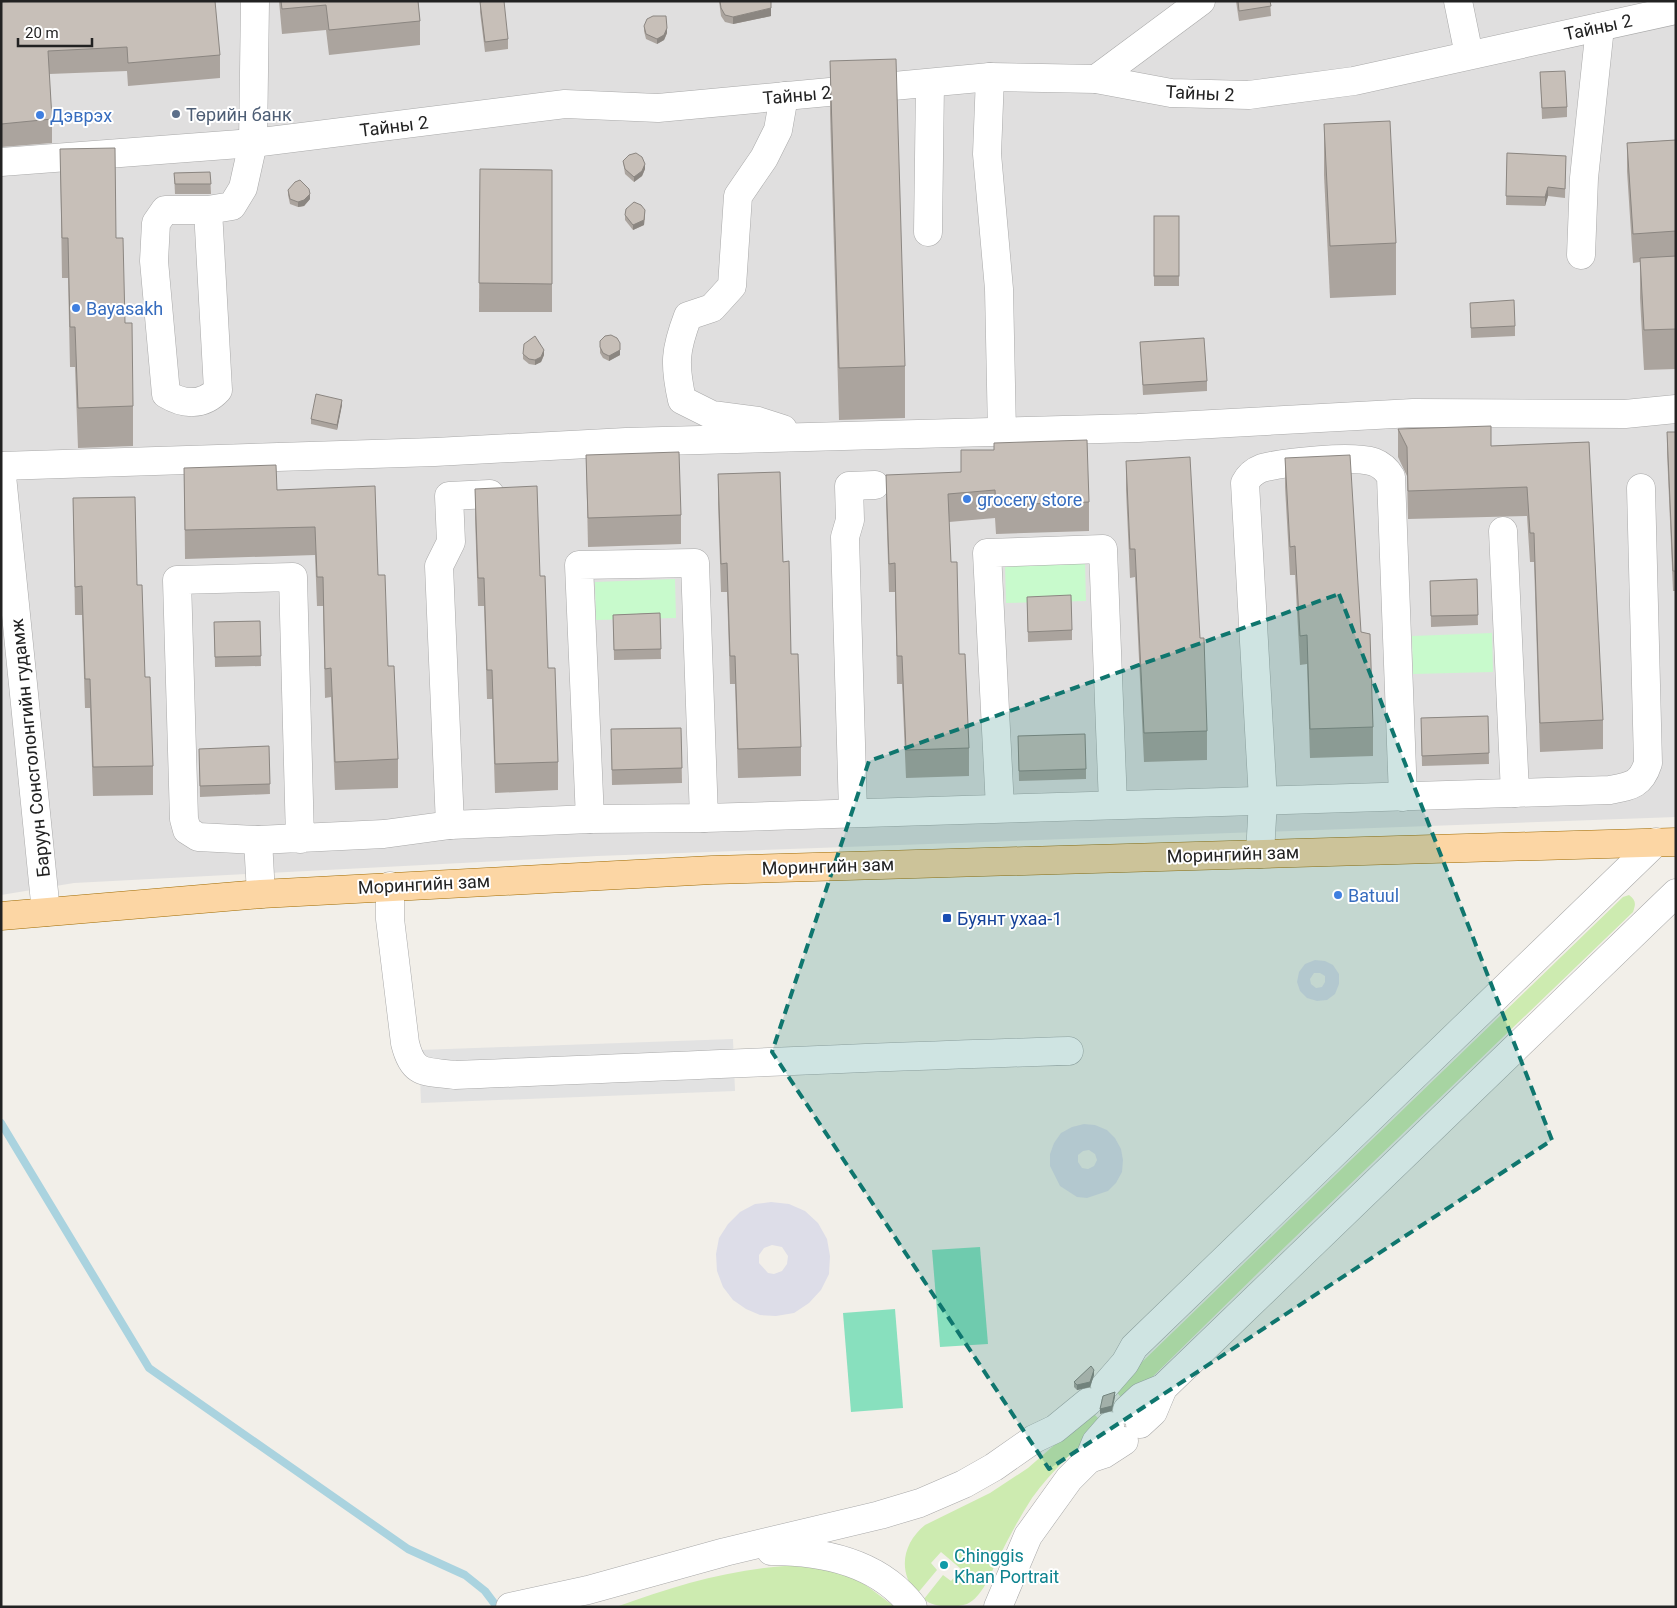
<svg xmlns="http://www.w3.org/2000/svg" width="1677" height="1608" font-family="Roboto,sans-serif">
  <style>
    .residential { fill: #e0dfdf }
    .grass { fill: #cdebb0 }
    .park { fill: #c8facc }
    .pitch { fill: #88e0be }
    .parking { fill: #e2e2e2 }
    .plaza { fill: #dddde8; fill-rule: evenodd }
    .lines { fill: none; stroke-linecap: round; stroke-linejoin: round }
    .stream { stroke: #aad3df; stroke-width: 8 }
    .minor-casing { stroke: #a9a9a9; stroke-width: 29 }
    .major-casing { stroke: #a06b00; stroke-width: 29 }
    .minor { stroke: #fff; stroke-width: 28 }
    .major { stroke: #fcd6a4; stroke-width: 28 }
    .wall { fill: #aba49e }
    .shaded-wall { fill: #8b8681 }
    .building { fill: #c7bfb8; stroke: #8b8681 }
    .marked { fill: #0f766e; fill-opacity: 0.2; stroke: #0f766e; stroke-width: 4; stroke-dasharray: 10 6; stroke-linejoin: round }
    .service-dot { fill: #5c6f8a; stroke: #fff; stroke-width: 2 }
    .shop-dot { fill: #3f7fe0; stroke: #fff; stroke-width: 2 }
    .transit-dot { fill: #1a4fb4; stroke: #fff; stroke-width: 2 }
    .culture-dot { fill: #0f9aa8; stroke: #fff; stroke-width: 2 }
    .labels { text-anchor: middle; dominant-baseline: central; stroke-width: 4; stroke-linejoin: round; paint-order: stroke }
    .street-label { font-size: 18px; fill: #222; stroke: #fff }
    .service-label { font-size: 18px; fill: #4e5e75; stroke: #fff; text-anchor: start }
    .shop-label { font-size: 18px; fill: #366cbe; stroke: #fff; text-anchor: start }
    .transit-label { font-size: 18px; fill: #164399; stroke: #fff; text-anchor: start }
    .culture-label { font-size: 18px; fill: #0d838f; stroke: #fff; text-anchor: start }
  </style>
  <rect width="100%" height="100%" fill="#f2efe9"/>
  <!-- residential -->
  <path class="residential" d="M1 1H1676V817L597 856 74 883 1 895Z"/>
  <!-- grass -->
  <g class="grass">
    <path d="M1629 895C1636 900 1636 904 1633 912L1262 1269 1126 1403 1114 1389 1623 897Z"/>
    <path d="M1092 1412 1103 1423C1079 1447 1052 1470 1032 1498 1019 1518 1008 1539 997 1561 990 1575 982 1597 967 1604 955 1608 933 1608 924 1599L943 1575 951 1581 961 1569 941 1552 931 1563 937 1570 917 1594C897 1571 903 1543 925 1525L990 1493 1028 1468Z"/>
    <path d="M808 1565 846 1573 863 1583 895 1607H616C679 1584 741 1566 808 1565Z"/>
  </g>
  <!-- park -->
  <g class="park">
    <path d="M1085 562 1086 601 1006 603 1005 564Z"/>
    <path d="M675 579 676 618 596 620 595 582Z"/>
    <path d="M1492 633 1493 672 1413 674 1412 636Z"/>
  </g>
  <!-- pitch -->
  <g class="pitch">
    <path d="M980 1247 988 1344 940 1347 932 1250Z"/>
    <path d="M895 1309 903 1408 851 1412 843 1313Z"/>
  </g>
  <!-- parking -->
  <path class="parking" d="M733 1039 735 1091 421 1103 419 1050Z"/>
  <!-- plaza -->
  <g class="plaza">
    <path d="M1315 960 1325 961 1333 965 1339 974V984L1335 994 1327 1000 1317 1001 1307 998 1300 991 1297 982 1299 972 1305 964ZM1320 973 1325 976V982L1322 987 1316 988 1311 984 1310 979 1314 973Z"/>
    <path d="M1084 1124 1095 1125 1107 1130 1115 1138 1121 1149 1123 1160 1122 1172 1116 1183 1108 1191 1087 1198 1077 1197 1060 1186 1050 1166V1154L1054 1143 1061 1133 1072 1127ZM1089 1150 1095 1154 1097 1160 1094 1166 1088 1169 1082 1168 1078 1162V1155L1083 1151Z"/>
    <path d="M771 1202 789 1204 805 1211 818 1223 827 1239 830 1256 829 1274 821 1290 809 1303 794 1313 776 1316 760 1315 746 1309 733 1300 723 1287 717 1271 716 1254 719 1238 728 1224 740 1212 755 1204ZM772 1245 782 1247 788 1256 787 1264 782 1271 774 1274 768 1273 759 1263V1255L764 1248Z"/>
  </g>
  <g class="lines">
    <!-- stream -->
    <path class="stream" d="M1 1123 149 1368 408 1549 465 1575 485 1591 497 1607"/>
    <defs>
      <g id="minor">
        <path d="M1458 1 1469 55"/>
        <path d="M1 3 14 1"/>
        <path d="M990 77 987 154 999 289 1002 433"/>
        <path d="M1096 79 1201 1"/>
        <path d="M1 162 253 143 565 104 658 108 990 77 1096 79 1171 93 1249 95 1354 81 1676 10"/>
        <path d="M208 210 218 390C203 406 184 405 166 394L154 261 156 223 165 210H208L232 206 243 188 253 143 255 1"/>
        <path d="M928 232 930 83"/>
        <path d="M1581 255 1584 178 1600 27"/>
        <path d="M783 429 758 421 712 415 682 400C674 364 675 350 688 316L712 308 732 286 738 196 764 158 778 130 784 96"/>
        <path d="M1 466 435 452 626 442 1138 428 1413 413 1625 414 1676 409"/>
        <path d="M1 466 46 912"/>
        <path d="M1503 531 1515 793"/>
        <path d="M1000 808 987 553 1103 549 1113 804"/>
        <path d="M853 812 845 537 850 520 849 486 875 485"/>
        <path d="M590 819 579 565 695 563 704 818"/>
        <path d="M450 825 439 566 451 542 449 496 490 494"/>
        <path d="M300 839 293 577 177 580 184 819 187 830 198 837 258 840 384 834 450 825 590 819 704 818 1610 790C1631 786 1641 785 1648 763L1641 488"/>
        <path d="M258 840 261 894"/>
        <path d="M1260 854 1263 800 1245 483C1249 475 1254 471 1262 468 1285 462 1352 455 1374 462 1382 465 1387 470 1391 477L1403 797"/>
        <path d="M390 886V919L405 1043C413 1076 425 1071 455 1075 660 1067 865 1057 1069 1051"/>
        <path d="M1105 1386 1125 1363 1134 1347 1656 842"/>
        <path d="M1127 1410 1141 1397 1163 1388 1676 893"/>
        <path d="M1140 1424 1153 1412 1163 1388"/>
        <path d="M1089 1459 1104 1454 1124 1441"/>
        <path d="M771 1551C823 1551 879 1562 913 1607"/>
        <path d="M510 1607 588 1590 725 1552 880 1515 920 1503 964 1484 994 1467 1034 1439 1055 1429 1088 1402"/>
        <path d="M998 1607 1028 1536 1069 1479 1089 1459 1096 1442 1110 1426"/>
      </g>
      <path id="major" d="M1 916 261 894 712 870 1676 842"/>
    </defs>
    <!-- minor casing -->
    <use href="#minor" class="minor-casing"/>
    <!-- major casing -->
    <use href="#major" class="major-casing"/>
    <!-- minor -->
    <use href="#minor" class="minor"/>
    <!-- major -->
    <use href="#major" class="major"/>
  </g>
  <!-- wall -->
  <g class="wall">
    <path d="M279 1H418L420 21V45L329 55 326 30 282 34Z"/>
    <path d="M719 1H771V16L733 24 725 22 721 16Z"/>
    <path d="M1236 1H1270L1271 16 1239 21Z"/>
    <path d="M1 2 220 55V78L128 86 127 71 49 74 52 119V143L1 147Z"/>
    <path d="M480 2 508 39V49L485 52 480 12Z"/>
    <path d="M644 26 667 33 664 40 657 44 646 39 644 31Z"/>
    <path d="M830 61 905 366V418L839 420 830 113Z"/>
    <path d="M1540 72 1567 107V117L1542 119Z"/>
    <path d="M1324 124 1396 243V295L1330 298 1324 175Z"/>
    <path d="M1676 140V369L1644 370 1640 298V262L1633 263 1627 171V143Z"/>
    <path d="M60 149 125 323 133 406V446L78 448 75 367H70L68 278H62Z"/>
    <path d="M1507 153 1566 156 1565 198 1548 196 1545 206 1506 205Z"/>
    <path d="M623 161 645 169 642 176 634 182 625 174Z"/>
    <path d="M480 169 552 170V312H479Z"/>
    <path d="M210 172 211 194H175L174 173Z"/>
    <path d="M288 190 310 199 304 206 298 207 290 204 288 195Z"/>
    <path d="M625 215 645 216 644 225 633 230 625 220Z"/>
    <rect x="1154" y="216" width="25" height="70"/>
    <path d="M1470 303 1515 326V336L1471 338Z"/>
    <path d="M600 341 620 355 609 361 603 358 600 353Z"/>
    <path d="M1140 342 1207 381V391L1143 395Z"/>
    <path d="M523 354 544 355 541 362 535 365 529 364 523 359Z"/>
    <path d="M342 405 337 430 311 424V419Z"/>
    <path d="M1398 429 1491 446 1589 442 1603 720V749L1540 752 1534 562H1530L1527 516 1408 519 1407 476 1398 457Z"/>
    <path d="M1667 432H1676V591H1673L1667 452Z"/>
    <path d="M586 455 681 515V544L588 547Z"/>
    <path d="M1285 458 1361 632 1373 727V756L1310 758 1307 664 1300 665 1295 575H1290L1285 487Z"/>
    <path d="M1126 461 1207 731V760L1144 762 1135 577 1130 578 1126 490Z"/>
    <path d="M184 468 277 490 378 575 398 759V788L335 790 331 697 325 698 323 606H317L315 555 185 559Z"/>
    <path d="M718 474 783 562 791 654 801 747V776L738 778 735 684H730L727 592H721L718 503Z"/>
    <path d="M886 475 1089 502V531L996 534 995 518 949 522 951 562 959 654 969 748V776L906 778 902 684H897L895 592H889L886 503Z"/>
    <path d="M475 489 540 576 548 668 558 762V790L495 793 492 699H487L484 606H478L475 518Z"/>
    <path d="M73 498 137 585 153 766V795L93 796 90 708H85L82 615H75Z"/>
    <path d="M1477 579 1478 625 1431 627 1430 581Z"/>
    <path d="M1027 597 1072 630V640L1028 642Z"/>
    <path d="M660 613 661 659 614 660 613 615Z"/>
    <path d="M260 621 261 666 215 667 214 622Z"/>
    <path d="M1488 716 1489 764 1422 766 1421 718Z"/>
    <path d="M681 728 682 783 612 785 611 729Z"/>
    <path d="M1018 736 1086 769V779L1019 781Z"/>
    <path d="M269 746 270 794 200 797 199 749Z"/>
    <path d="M1094 1375 1090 1387 1077 1390 1074 1387V1382Z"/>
  </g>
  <!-- shaded-wall -->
  <g class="shaded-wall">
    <path d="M771 8V16L733 24V17Z"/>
    <path d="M667 28V33L664 40 657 44V39Z"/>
    <path d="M645 164V169L642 176 634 182V177Z"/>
    <path d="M1548 187V196L1545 206V197Z"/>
    <path d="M310 194V199L304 206 298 207V202Z"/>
    <path d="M645 210 644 225 633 230V225Z"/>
    <path d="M620 343V355L609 361V356Z"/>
    <path d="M544 350V355L541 362 535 365V360Z"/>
    <path d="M342 400V405L337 430V425Z"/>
    <path d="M1094 1370V1375L1090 1387 1077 1390V1385Z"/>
    <path d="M1115 1392V1397L1112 1411 1100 1414V1409Z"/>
  </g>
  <!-- building -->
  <g class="building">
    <path d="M19 1H215L220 55 128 63 127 47 48 51 52 119 1 124V2Z"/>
    <path d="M281 1H418L420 21 329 30 326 5 282 9Z"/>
    <path d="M485 1H504L508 39 485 42 480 2Z"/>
    <path d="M720 1H771V8L733 17 725 15 721 8Z"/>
    <path d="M1238 1H1270L1271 6 1239 11Z"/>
    <path d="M653 16H666L667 28 664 35 657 39 646 34 644 26 647 19Z"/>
    <path d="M896 59 905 366 839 368 830 61Z"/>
    <path d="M1565 71 1567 107 1542 108 1540 72Z"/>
    <path d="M1390 121 1396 243 1330 246 1324 124Z"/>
    <path d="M1676 140V231L1633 234 1627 143Z"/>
    <path d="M115 148 116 238H123L125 323H132L133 406 78 408 75 327H70L68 238H62L60 149Z"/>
    <path d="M636 153 642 157 645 164 642 171 634 177 625 169 623 161 629 155Z"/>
    <path d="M1507 153 1566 156 1565 189 1548 187 1545 197 1506 196Z"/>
    <path d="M480 169 552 170V284L479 283Z"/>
    <path d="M210 172 211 184H175L174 173Z"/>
    <path d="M300 180 309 189 310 194 304 200 298 202 290 199 288 190 295 182Z"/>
    <path d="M634 202 641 205 645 210 644 220 633 225 625 215 626 209Z"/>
    <rect x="1154" y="216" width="25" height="60"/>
    <path d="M1676 256V329L1644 330 1640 258Z"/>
    <path d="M1514 300 1515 326 1471 328 1470 303Z"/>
    <path d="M611 335 617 338 620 343V350L609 356 603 353 600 347V341L605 336Z"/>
    <path d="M535 336 544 350 541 357 535 360 529 359 523 354 524 344Z"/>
    <path d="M1204 338 1207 381 1143 385 1140 342Z"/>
    <path d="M316 394 342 400 337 425 311 419Z"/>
    <path d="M1491 426V446L1589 442 1603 720 1540 723 1534 533H1530L1527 487 1408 491 1407 447 1398 429Z"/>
    <path d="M1667 432H1676V571H1673Z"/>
    <path d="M1087 440 1089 502 996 505 995 490 948 494 951 562H957L959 654H965L969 748 906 750 902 656H897L895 563 889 564 886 475 961 472V450H994V443Z"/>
    <path d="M679 452 681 515 588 518 586 455Z"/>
    <path d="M1350 455 1361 632 1370 634 1373 727 1310 729 1307 635 1300 636 1295 546 1290 547 1285 458Z"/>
    <path d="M1190 457 1200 638H1204L1207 731 1144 733 1135 549H1130L1126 461Z"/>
    <path d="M276 465 277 490 375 486 378 575H385L388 666H394L398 759 335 762 331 668 325 669 323 577H317L315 527 185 530 184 468Z"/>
    <path d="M780 472 783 562 789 561 791 654H798L801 747 738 749 735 656H730L727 563 721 564 718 474Z"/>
    <path d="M537 486 540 576H545L548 668H555L558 762 495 764 492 670H487L484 578H478L475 489Z"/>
    <path d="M135 497 137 585H142L145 677H150L153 766 93 767 90 679H85L82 586 75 587 73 498Z"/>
    <path d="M1477 579 1478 615 1431 616 1430 581Z"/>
    <path d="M1071 595 1072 630 1028 632 1027 597Z"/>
    <path d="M660 613 661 649 614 650 613 615Z"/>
    <path d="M260 621 261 656 215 657 214 622Z"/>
    <path d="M1488 716 1489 753 1422 756 1421 718Z"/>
    <path d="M681 728 682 768 612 770 611 729Z"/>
    <path d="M1085 734 1086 769 1019 771 1018 736Z"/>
    <path d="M269 746 270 784 200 786 199 749Z"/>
    <path d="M1091 1366 1094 1370 1090 1382 1077 1385 1074 1382Z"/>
    <path d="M1115 1392 1112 1406 1100 1409 1103 1396Z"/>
  </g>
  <!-- marked area -->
  <path class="marked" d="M1339 594 1552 1140 1049 1469 772 1052 869 761Z"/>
  <!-- markers -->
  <circle class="service-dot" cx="176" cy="114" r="5"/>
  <g class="shop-dot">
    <circle cx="40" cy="115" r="5"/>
    <circle cx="76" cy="308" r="5"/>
    <circle cx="967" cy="499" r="5"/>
    <circle cx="1338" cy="895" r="5"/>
  </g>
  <rect class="transit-dot" x="942" y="913" width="10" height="10" rx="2.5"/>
  <circle class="culture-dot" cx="944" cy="1565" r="5"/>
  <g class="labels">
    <!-- street labels -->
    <g class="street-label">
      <text transform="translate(1598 27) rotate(-12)">Тайны 2</text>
      <text transform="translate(1200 93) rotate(3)">Тайны 2</text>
      <text transform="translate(797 95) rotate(-5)">Тайны 2</text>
      <text transform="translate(394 126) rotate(-7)">Тайны 2</text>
      <text transform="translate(30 748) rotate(-96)">Баруун Сонсголонгийн гудамж</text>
      <text transform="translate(1233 854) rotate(-2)">Морингийн зам</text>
      <text transform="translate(828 866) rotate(-2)">Морингийн зам</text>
      <text transform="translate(424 884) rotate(-3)">Морингийн зам</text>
    </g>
    <!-- service labels -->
    <g class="service-label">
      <text x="186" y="114">Төрийн банк</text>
    </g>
    <!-- shop labels -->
    <g class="shop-label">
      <text x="50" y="115">Дэврэх</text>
      <text x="86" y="308">Bayasakh</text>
      <text x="977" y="499">grocery store</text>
      <text x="1348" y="895">Batuul</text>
    </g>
    <!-- transit labels -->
    <g class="transit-label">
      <text x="957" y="918">Буянт ухаа-1</text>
    </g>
    <!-- culture labels -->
    <g class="culture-label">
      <text x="954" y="1555">Chinggis<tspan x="954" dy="21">Khan Portrait</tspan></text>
    </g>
  </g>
  <!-- border -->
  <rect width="1677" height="1608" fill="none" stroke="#222222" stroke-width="5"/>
  <!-- scale -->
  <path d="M18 38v8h74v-8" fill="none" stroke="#222222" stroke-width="2.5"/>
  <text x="25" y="38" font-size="15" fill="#222222" stroke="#ffffff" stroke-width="4" paint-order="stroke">20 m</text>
</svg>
